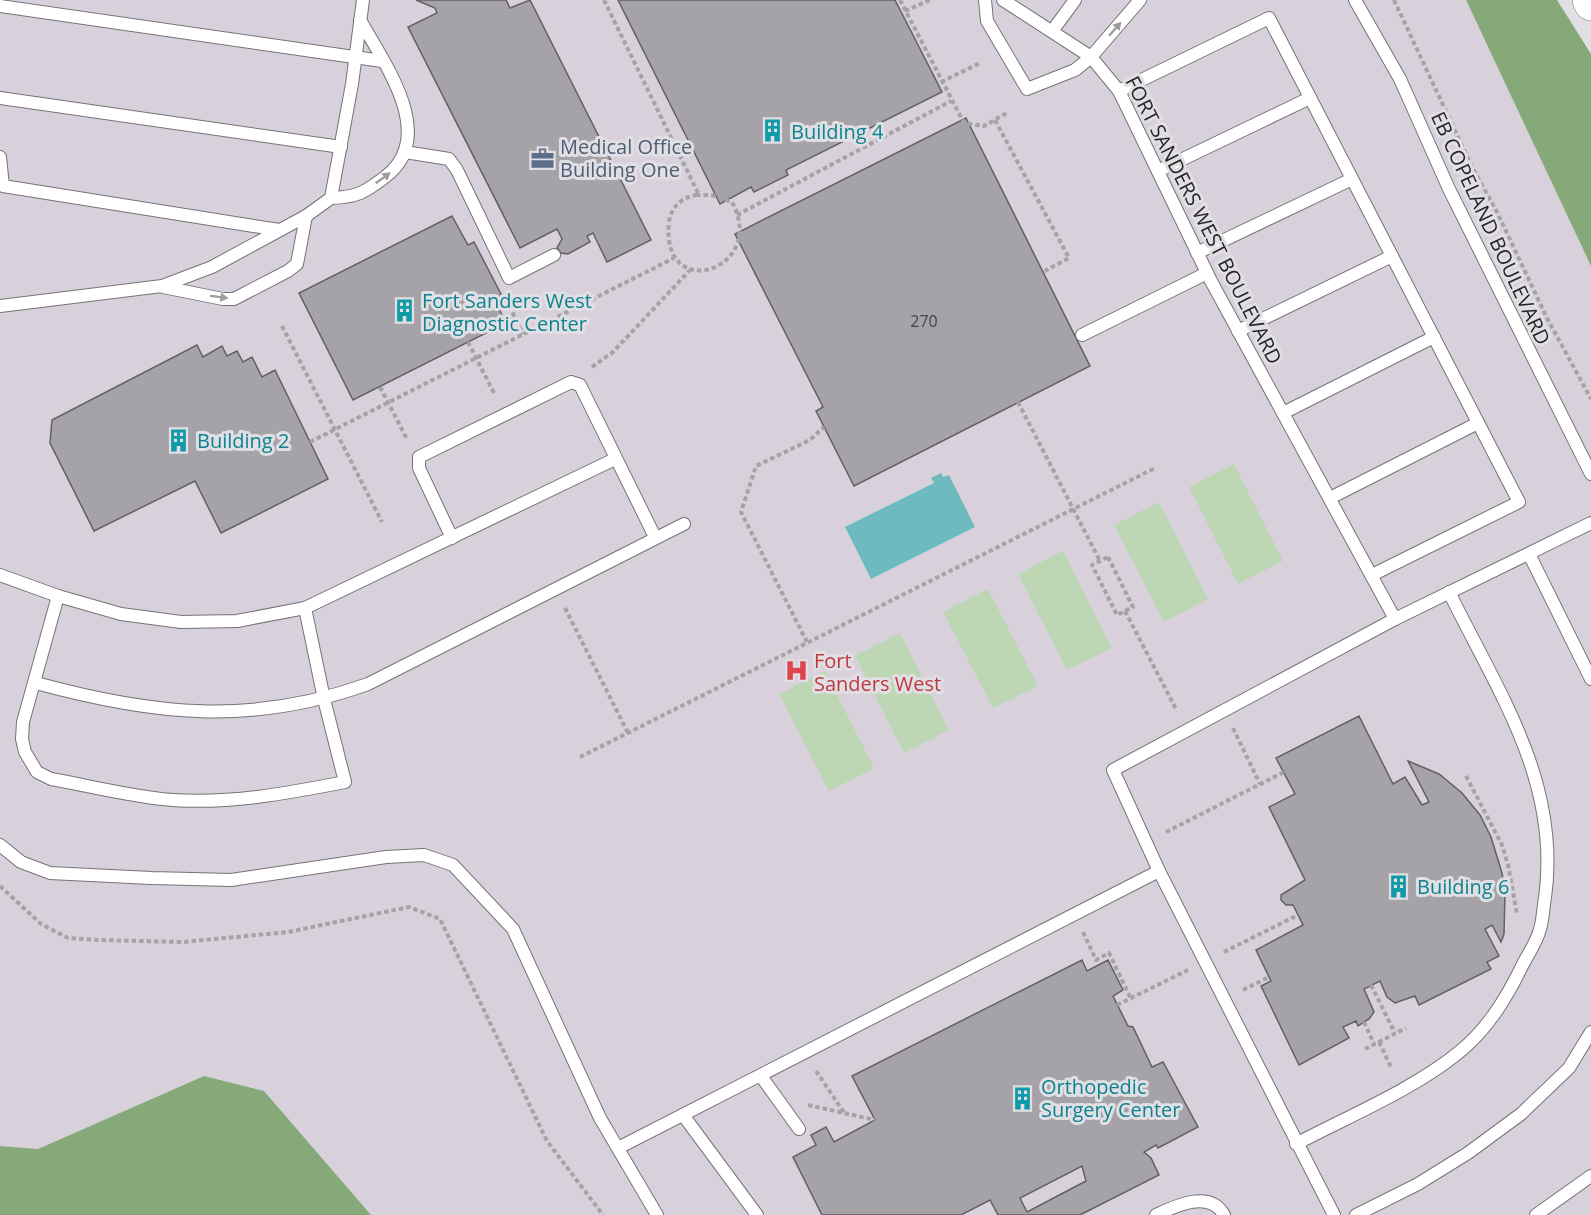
<svg xmlns="http://www.w3.org/2000/svg" width="1591" height="1215" font-family="'Open Sans',sans-serif">
  <style>
    .built { fill: #d8d1dc }
    .green { fill: #bdd7b5 }
    .forest { fill: #86a97a }
    .water { fill: #6dbabf }
    .building { fill: #a5a3a7; stroke: #626063; stroke-width: 1.5; fill-rule: evenodd }
    .lines { fill: none; stroke-linecap: round; stroke-linejoin: round }
    .lane-casing { stroke: #757377; stroke-width: 14 }
    .highway-casing { stroke: #757377; stroke-width: 34 }
    .path { stroke: #a4a3a6; stroke-width: 4; stroke-dasharray: 4.5 3; stroke-linecap: butt }
    .lane { stroke: #fff; stroke-width: 12 }
    .highway { stroke: #fff; stroke-width: 33 }
    .oneway { fill: #9d9d9d }
    .labels { text-anchor: middle; dominant-baseline: central; stroke-width: 6; stroke-linejoin: round; paint-order: stroke }
    .number-label { font-size: 16px; fill: #464446 }
    .culture-label { font-size: 20px; fill: #0d838f; stroke: #e1dfe3; text-anchor: start }
    .service-label { font-size: 20px; fill: #4e5e75; stroke: #e1dfe3; text-anchor: start }
    .street-label { font-size: 20px; fill: #262526; stroke: #e1dfe3 }
    .health-label { font-size: 20px; fill: #be3a42; stroke: #e1dfe3; text-anchor: start }
  </style>
  <rect width="100%" height="100%" fill="#e1dfe3"/>
  <!-- built -->
  <path class="built" d="M0 0H1466L1591 266V1215H371L264 1091 204 1076 38 1149 0 1146Z"/>
  <!-- green -->
  <g class="green">
    <path d="M1234 464 1283 561 1238 584 1189 487Z"/>
    <path d="M1159 502 1208 599 1164 622 1114 525Z"/>
    <path d="M1063 551 1112 648 1067 670 1018 574Z"/>
    <path d="M988 589 1038 686 993 708 943 612Z"/>
    <path d="M900 633 949 730 904 753 855 656Z"/>
    <path d="M825 671 874 768 829 791 779 694Z"/>
  </g>
  <!-- forest -->
  <g class="forest">
    <path d="M1466 0H1557L1591 54V266Z"/>
    <path d="M204 1076 264 1091 371 1215H0V1146L38 1149Z"/>
  </g>
  <!-- water -->
  <path class="water" d="M941 473 943 477 949 475 975 527 871 579 845 527 934 483 931 478Z"/>
  <!-- building -->
  <g class="building">
    <path d="M416 0H506L510 8 530 0 651 240 607 262 593 233 587 236 590 242 568 254 561 253 557 248 562 239 557 229 520 248 408 27 437 13 435 8Z"/>
    <path d="M618 0H895L942 92 786 170 788 175 754 192 751 187 720 204Z"/>
    <path d="M966 118 1090 366 854 486 816 411 823 407 735 234Z"/>
    <path d="M452 216 468 245 474 242 502 296 494 299 506 323 353 400 299 293Z"/>
    <path d="M197 345 203 357 222 346 227 356 237 351 243 362 252 357 262 377 275 370 328 479 221 533 195 481 94 531 50 443 52 420Z"/>
    <path d="M1359 716 1393 784 1405 777 1422 805 1429 802 1408 761 1439 774 1462 793 1480 815 1491 837 1502 873 1505 894 1504 934 1501 942 1492 925 1485 929 1499 956 1487 962 1491 969 1419 1005 1415 996 1395 1003 1387 997 1380 981 1364 989 1374 1012 1369 1019 1358 1026 1356 1021 1343 1027 1349 1038 1299 1065 1261 986 1271 981 1256 950 1303 925 1293 905H1286L1281 900V895L1305 880 1269 807 1295 794 1276 758Z"/>
    <path d="M1082 960 1087 971 1108 960 1123 990 1113 996 1128 1026 1133 1027 1152 1067 1163 1062 1198 1127 1158 1148 1156 1145 1144 1152 1151 1158 1159 1175 1080 1215H998L990 1200 961 1215H822L793 1157 816 1145 811 1135 826 1127 834 1142 875 1120 852 1076ZM1082 1166 1086 1181 1027 1212 1020 1198Z"/>
  </g>
  <g class="lines">
    <defs>
      <g id="lane">
        <path d="M985 0 987 21 1027 89 1075 70 1091 57 1119 91 1211 281 1395 619"/>
        <path d="M1003 0 1091 57 1140 0"/>
        <path d="M1355 0 1400 79 1449 189 1591 474"/>
        <path d="M0 6 382 61"/>
        <path d="M1053 30 1075 0"/>
        <path d="M1119 91 1269 18 1519 502 1372 575"/>
        <path d="M0 98 341 147"/>
        <path d="M405 152 449 159 457 170 509 278 554 255"/>
        <path d="M0 157 3 186 279 230"/>
        <path d="M1158 171 1310 98"/>
        <path d="M331 198C357 197 364 193 385 177 439 137 384 63 360 20"/>
        <path d="M1197 253 1352 179"/>
        <path d="M163 287 223 299H234L288 271 297 264 306 216"/>
        <path d="M0 306 162 286 212 267 306 216 331 198 352 84 363 0"/>
        <path d="M1238 331 1392 256"/>
        <path d="M1082 335 1207 273"/>
        <path d="M1283 413 1434 337"/>
        <path d="M1330 498 1478 423"/>
        <path d="M452 538 419 468V457L571 382 580 385 655 537"/>
        <path d="M1529 554 1591 679"/>
        <path d="M0 575 58 596 121 614 181 622 237 621 305 608 615 459"/>
        <path d="M58 596 23 722 22 739 25 752 37 772 51 779C91 786 132 797 173 800 231 804 289 793 345 782L324 699 305 608"/>
        <path d="M36 683C153 715 251 726 368 684L684 524"/>
        <path d="M0 845 21 862 50 873 151 878 231 880 386 857 424 855 453 865 513 929 600 1118 657 1215"/>
        <path d="M761 1076 799 1129"/>
        <path d="M683 1115 757 1215"/>
        <path d="M1296 1144C1347 1117 1414 1089 1458 1053 1487 1030 1506 999 1522 966 1528 954 1537 942 1540 929 1543 920 1543 908 1545 898 1561 782 1498 692 1449 592"/>
        <path d="M618 1148 1159 871"/>
        <path d="M1156 1215C1175 1206 1210 1189 1224 1215"/>
        <path d="M1334 1215 1159 871 1113 770 1395 619 1591 523"/>
        <path d="M1356 1215 1418 1184 1468 1153 1521 1114 1569 1068 1591 1032"/>
        <path d="M1536 1215 1591 1176"/>
      </g>
      <path id="highway" d="M1589 0 1591 4"/>
    </defs>
    <!-- lane casing -->
    <use href="#lane" class="lane-casing"/>
    <!-- highway casing -->
    <use href="#highway" class="highway-casing"/>
    <!-- path -->
    <g class="path">
      <path d="M604 0 699 195"/>
      <path d="M900 0 964 123 984 126 1007 113"/>
      <path d="M1394 0 1472 167 1496 210 1547 318 1591 399"/>
      <path d="M905 11 930 0"/>
      <path d="M941 82 980 63"/>
      <path d="M995 120 1069 258 1043 272"/>
      <path d="M696 195H711L732 202C769 270 660 305 669 222 671 207 681 198 696 195Z"/>
      <path d="M737 215 951 101"/>
      <path d="M506 299 523 334"/>
      <path d="M282 326 382 522"/>
      <path d="M468 342 495 395"/>
      <path d="M592 367 613 352 690 270"/>
      <path d="M380 387 407 439"/>
      <path d="M1018 402 1100 561"/>
      <path d="M310 442 674 258"/>
      <path d="M1108 557 1133 607 1117 615 1092 565Z"/>
      <path d="M565 608 628 733"/>
      <path d="M1125 611 1177 711"/>
      <path d="M807 642 741 512 756 466 810 440 824 427"/>
      <path d="M1233 728 1260 784"/>
      <path d="M580 757 1155 468"/>
      <path d="M1466 776 1502 845 1508 865 1517 914"/>
      <path d="M1166 832 1284 772"/>
      <path d="M0 886 41 924 68 938 99 940 183 942 288 932 409 907 440 919 547 1141 603 1215"/>
      <path d="M1083 932 1096 960 1109 953 1131 999"/>
      <path d="M1224 952 1298 915"/>
      <path d="M1371 985 1395 1033"/>
      <path d="M1243 990 1269 977"/>
      <path d="M1117 1005 1188 970"/>
      <path d="M1364 1022 1374 1044"/>
      <path d="M1379 1042 1392 1069"/>
      <path d="M1365 1049 1406 1028"/>
      <path d="M816 1071 845 1114"/>
      <path d="M808 1105 875 1120"/>
    </g>
    <!-- lane -->
    <use href="#lane" class="lane"/>
    <!-- highway -->
    <use href="#highway" class="highway"/>
  </g>
  <!-- one-way arrows -->
  <defs><path id="oneway-solid" d="M-6-.8H1V-3.2L6.5 0L1 3.2V.8H-6Z" transform="scale(1.5)"/></defs>
  <g class="oneway">
    <use href="#oneway-solid" transform="translate(1115 29) rotate(-49)"/>
    <use href="#oneway-solid" transform="translate(383 178) rotate(-36)"/>
    <use href="#oneway-solid" transform="translate(219 297) rotate(7)"/>
  </g>
  <!-- icons -->
  <defs>
    <symbol id="building-bare" viewBox="-9 -9 18 18"><path d="M-4-6H4V6H1V3H-1V6H-4ZM-2.5-4.3h1.7v1.8h-1.7ZM.8-4.3h1.7v1.8H.8ZM-2.5-1h1.7V.8h-1.7ZM.8-1h1.7V.8H.8Z" fill="#0f9aa8" stroke="#e1dfe3" stroke-width="2.5" paint-order="stroke"/></symbol>
    <symbol id="office-bare" viewBox="-9 -9 18 18"><path d="M-6-3h4V-5.5h4V-3h4V5H-6ZM-1-4.5V-3h2v-1.5ZM-6 0V1H6V0Z" fill="#5c6f8a" stroke="#e1dfe3" stroke-width="2.5" paint-order="stroke"/></symbol>
    <symbol id="hospital-bare" viewBox="-9 -9 18 18"><path d="M-5-5h3v3.5h4V-5h3V5h-3V1.5h-4V5h-3Z" fill="#e0444e" stroke="#e1dfe3" stroke-width="2.5" paint-order="stroke"/></symbol>
  </defs>
  <g fill-rule="evenodd">
    <use href="#building-bare" x="756" y="114" width="33" height="33"/>
    <use href="#office-bare" x="526" y="142" width="33" height="33"/>
    <use href="#building-bare" x="388" y="294" width="33" height="33"/>
    <use href="#building-bare" x="162" y="424" width="33" height="33"/>
    <use href="#hospital-bare" x="780" y="654" width="33" height="33"/>
    <use href="#building-bare" x="1382" y="870" width="33" height="33"/>
    <use href="#building-bare" x="1006" y="1082" width="33" height="33"/>
  </g>
  <g class="labels">
    <!-- number labels -->
    <g class="number-label">
      <text x="924" y="321">270</text>
    </g>
    <!-- culture labels -->
    <g class="culture-label">
      <text x="791" y="131">Building 4</text>
      <text x="422" y="300">Fort Sanders West<tspan x="422" dy="23">Diagnostic Center</tspan></text>
      <text x="197" y="440">Building 2</text>
      <text x="1417" y="886">Building 6</text>
      <text x="1041" y="1086">Orthopedic<tspan x="1041" dy="23">Surgery Center</tspan></text>
    </g>
    <!-- service labels -->
    <g class="service-label">
      <text x="560" y="146">Medical Office<tspan x="560" dy="23">Building One</tspan></text>
    </g>
    <!-- street labels -->
    <g class="street-label">
      <text transform="translate(1204 220) rotate(63)">FORT SANDERS WEST BOULEVARD</text>
      <text transform="translate(1491 228) rotate(65)">EB COPELAND BOULEVARD</text>
    </g>
    <!-- health labels -->
    <g class="health-label">
      <text x="814" y="660">Fort<tspan x="814" dy="23">Sanders West</tspan></text>
    </g>
  </g>
</svg>
